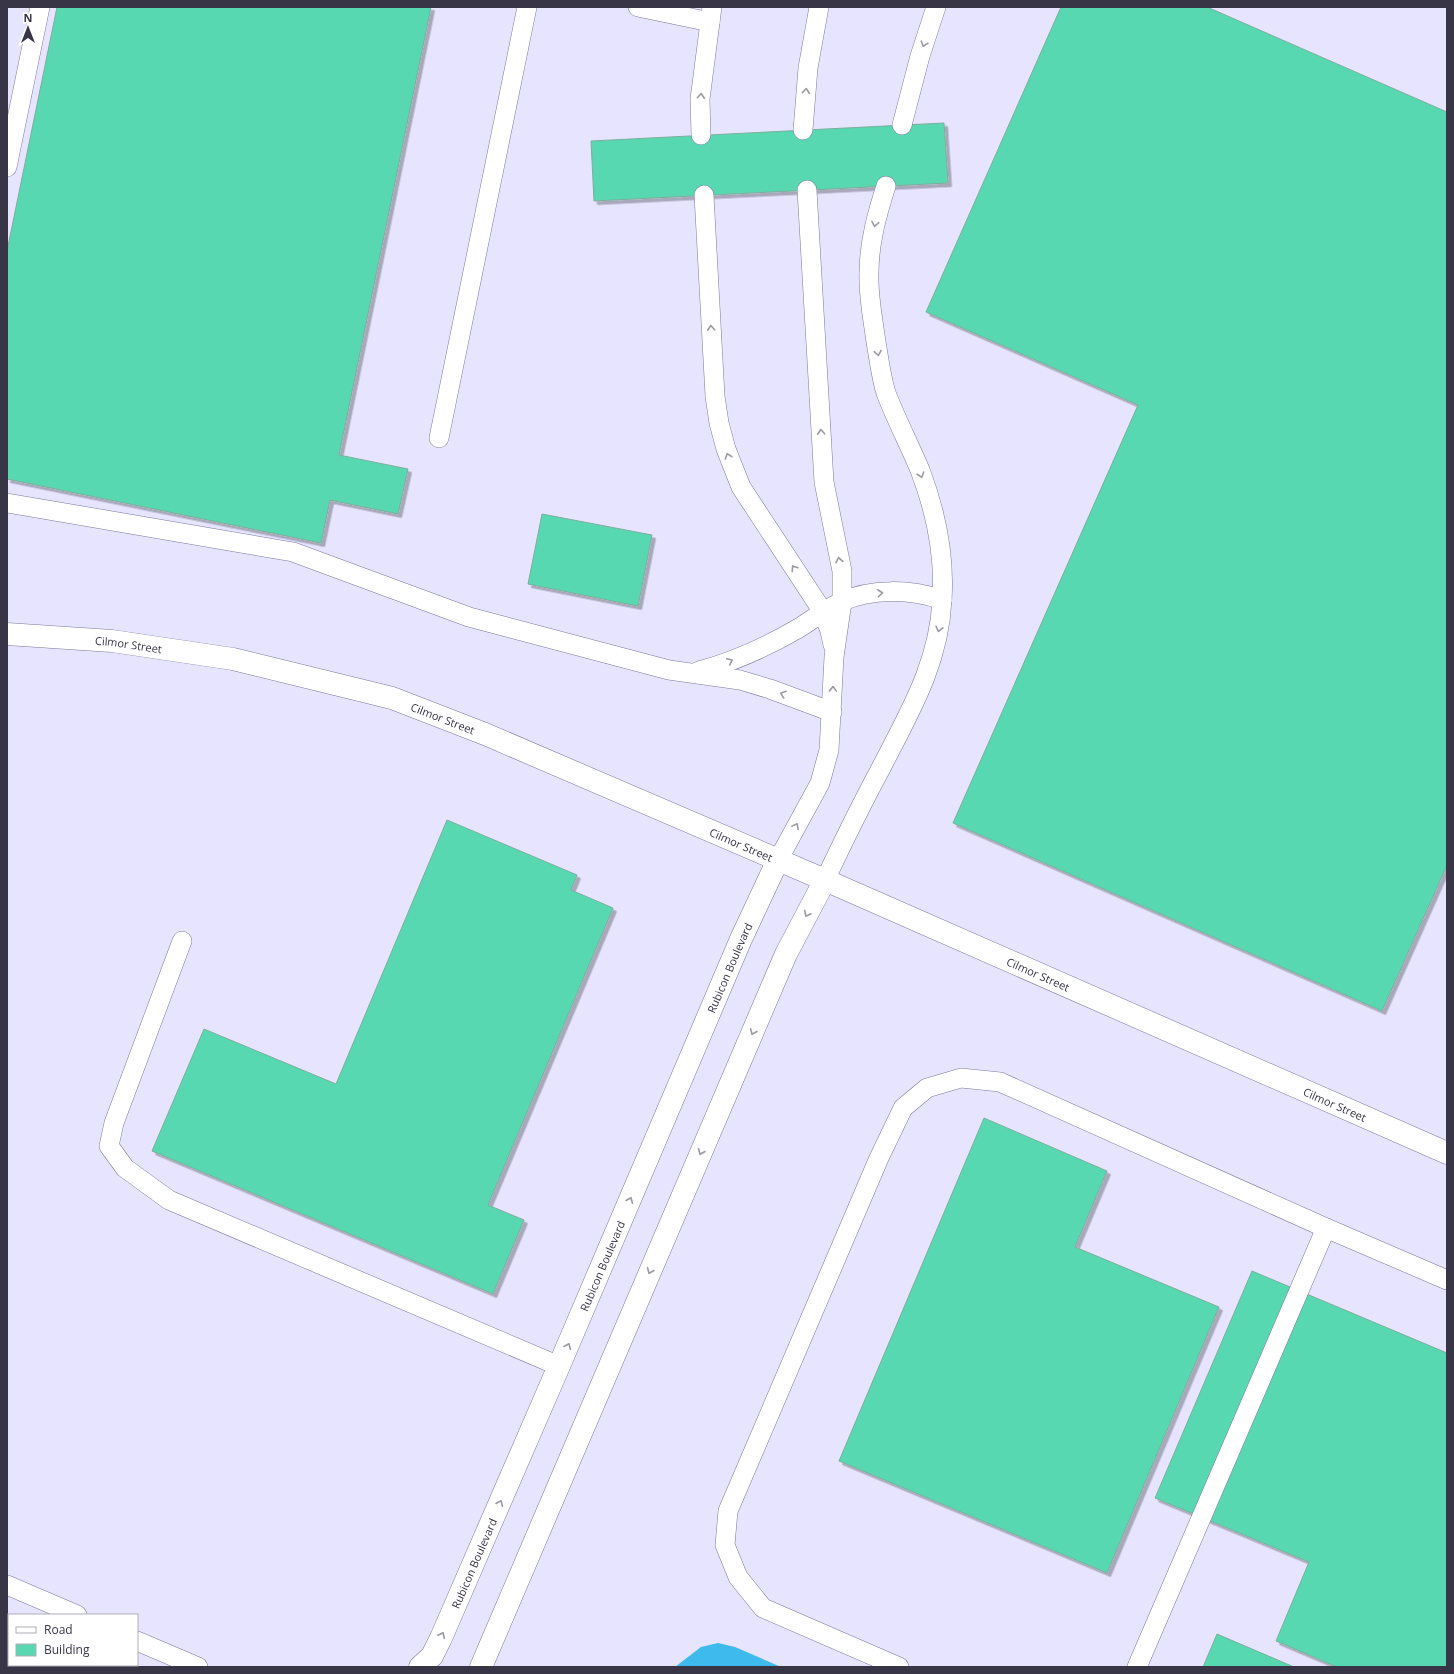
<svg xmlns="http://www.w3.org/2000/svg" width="1454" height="1674" font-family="'Open Sans',sans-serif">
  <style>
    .water { fill: #3fbaec }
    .building { fill: #58d8b0; stroke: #7dae9c; filter: url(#shadow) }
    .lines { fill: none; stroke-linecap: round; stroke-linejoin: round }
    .lane-casing { stroke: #7c779e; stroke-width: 20 }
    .street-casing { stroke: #7c779e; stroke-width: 23 }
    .secondary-casing { stroke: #7c779e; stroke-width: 23 }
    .lane { stroke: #fff; stroke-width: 19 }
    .street { stroke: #fff; stroke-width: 22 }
    .secondary { stroke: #fff; stroke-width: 22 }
    .oneway { stroke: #9b9aa2 }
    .labels { text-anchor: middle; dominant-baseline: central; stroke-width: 3.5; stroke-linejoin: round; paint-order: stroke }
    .street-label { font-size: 11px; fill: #373546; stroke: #fff }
  </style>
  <defs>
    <filter id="shadow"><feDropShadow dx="3.5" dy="3.5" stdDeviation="0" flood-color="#0004"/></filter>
  </defs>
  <rect width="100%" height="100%" fill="#e6e4fe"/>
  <!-- water -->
  <path class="water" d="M718 1643 735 1647 781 1667H675L701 1647Z"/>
  <!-- building -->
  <g class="building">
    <path d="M57 7H431L339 455 408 469 398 514 330 500 321 543 7 479V251Z"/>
    <path d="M1061 7H1207L1447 112V865L1382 1011 953 823 1138 405 926 312Z"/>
    <path d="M944 123 948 183 594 201 591 141Z"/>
    <path d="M542 514 652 535 638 606 528 584Z"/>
    <path d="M447 820 577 875 571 890 613 908 488 1205 524 1220 493 1294 152 1151 204 1029 336 1084Z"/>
    <path d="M984 1118 1107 1171 1075 1247 1219 1307 1107 1573 839 1461Z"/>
    <path d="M1252 1271 1447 1353V1667H1337L1276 1641 1309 1562 1155 1498Z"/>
    <path d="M1217 1634 1294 1667H1203Z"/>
  </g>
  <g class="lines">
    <defs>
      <g id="lane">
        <path d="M638 7 710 22"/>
        <path d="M902 125 920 56 936 7"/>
        <path d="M803 130 808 68 819 7"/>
        <path d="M701 135 700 99 712 7"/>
        <path d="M7 167 40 7"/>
        <path d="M704 195 715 396 719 423 726 449 741 487 823 612 830 631 833 645"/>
        <path d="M439 438 527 7"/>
        <path d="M7 503 293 552 469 617 669 670 740 680 770 689 832 712"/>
        <path d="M699 671C733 662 768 646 799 628 813 619 826 609 841 602 871 588 912 589 942 600"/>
        <path d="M778 860 820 783 829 750 834 657 842 602V571L824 482 807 190"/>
        <path d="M825 880C843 842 861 805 881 768 909 713 939 664 942 600 945 555 936 512 920 470 909 444 896 419 886 393 881 377 879 359 876 342 873 319 868 296 869 273 869 243 877 214 886 186"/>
        <path d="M182 941 114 1123 109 1146 125 1168 169 1200 559 1366"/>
        <path d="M7 1585 77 1615"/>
        <path d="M137 1641 198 1667"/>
        <path d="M899 1667 763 1608 738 1577 725 1545 728 1511 879 1158 903 1108 927 1088 961 1078 1000 1082 1326 1228 1447 1280"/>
        <path d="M1137 1667 1326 1228"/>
      </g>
      <g id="street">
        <path id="s1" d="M420 1667 432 1656 441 1638 559 1366 741 939 778 860"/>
        <path d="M481 1667 786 954 825 880"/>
      </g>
      <g id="secondary">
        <path id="s2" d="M7 634 112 641 233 659 392 698 485 734 825 880 1447 1153"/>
      </g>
    </defs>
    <!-- lane casing -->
    <use href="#lane" class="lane-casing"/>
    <!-- street casing -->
    <use href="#street" class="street-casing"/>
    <!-- secondary casing -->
    <use href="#secondary" class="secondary-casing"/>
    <!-- lane -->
    <use href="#lane" class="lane"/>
    <!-- street -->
    <use href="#street" class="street"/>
    <!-- secondary -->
    <use href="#secondary" class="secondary"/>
  </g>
  <!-- one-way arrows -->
  <defs><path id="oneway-chevron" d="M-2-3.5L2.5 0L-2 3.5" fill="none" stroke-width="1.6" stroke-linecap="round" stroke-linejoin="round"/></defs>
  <g class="oneway">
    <use href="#oneway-chevron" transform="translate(924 44) rotate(108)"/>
    <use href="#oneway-chevron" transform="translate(806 91) rotate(-85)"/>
    <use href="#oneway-chevron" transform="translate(701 96) rotate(-85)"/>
    <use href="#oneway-chevron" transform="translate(875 224) rotate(101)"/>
    <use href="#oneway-chevron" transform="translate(711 328) rotate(-93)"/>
    <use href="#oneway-chevron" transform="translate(878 353) rotate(81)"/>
    <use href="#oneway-chevron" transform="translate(821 432) rotate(-93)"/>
    <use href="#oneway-chevron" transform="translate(728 456) rotate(-109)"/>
    <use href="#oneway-chevron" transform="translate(921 475) rotate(71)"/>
    <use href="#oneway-chevron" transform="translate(839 560) rotate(-101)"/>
    <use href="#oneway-chevron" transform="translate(794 568) rotate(-123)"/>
    <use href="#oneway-chevron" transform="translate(880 593) rotate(-7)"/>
    <use href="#oneway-chevron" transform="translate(939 629) rotate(103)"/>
    <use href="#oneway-chevron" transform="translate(730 661) rotate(-25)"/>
    <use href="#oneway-chevron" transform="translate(833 689) rotate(-88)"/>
    <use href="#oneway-chevron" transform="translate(783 694) rotate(-161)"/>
    <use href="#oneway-chevron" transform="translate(796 826) rotate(-62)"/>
    <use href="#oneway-chevron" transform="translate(807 914) rotate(117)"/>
    <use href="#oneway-chevron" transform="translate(753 1032) rotate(113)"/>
    <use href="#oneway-chevron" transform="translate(701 1152) rotate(113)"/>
    <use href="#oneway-chevron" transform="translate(630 1200) rotate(-67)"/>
    <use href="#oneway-chevron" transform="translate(650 1271) rotate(113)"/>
    <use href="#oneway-chevron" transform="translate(568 1346) rotate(-67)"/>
    <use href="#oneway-chevron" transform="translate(500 1503) rotate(-67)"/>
    <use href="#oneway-chevron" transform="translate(442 1635) rotate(-65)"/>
  </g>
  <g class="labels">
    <!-- street labels -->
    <g class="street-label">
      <text stroke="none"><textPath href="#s2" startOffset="122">Cilmor Street</textPath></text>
      <text stroke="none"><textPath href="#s2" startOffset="446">Cilmor Street</textPath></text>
      <text stroke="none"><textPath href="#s2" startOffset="770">Cilmor Street</textPath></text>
      <text stroke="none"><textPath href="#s1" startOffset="766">Rubicon Boulevard</textPath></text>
      <text stroke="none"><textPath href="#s2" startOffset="1094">Cilmor Street</textPath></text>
      <text stroke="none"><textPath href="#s2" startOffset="1418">Cilmor Street</textPath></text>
      <text stroke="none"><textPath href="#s1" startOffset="442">Rubicon Boulevard</textPath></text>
      <text stroke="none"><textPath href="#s1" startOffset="118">Rubicon Boulevard</textPath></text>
    </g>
  </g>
  <!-- border -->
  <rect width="1454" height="1674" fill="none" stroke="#373546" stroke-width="16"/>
  <!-- legend -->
  <rect x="8" y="1614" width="130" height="52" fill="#ffffff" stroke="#afaeb5"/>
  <rect x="16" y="1627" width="20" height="6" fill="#ffffff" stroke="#afaeb5"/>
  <text x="44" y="1634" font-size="12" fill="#373546">Road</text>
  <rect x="16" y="1644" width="20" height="12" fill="#58d8b0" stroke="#afaeb5"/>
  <text x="44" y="1654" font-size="12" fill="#373546">Building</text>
  <!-- north arrow -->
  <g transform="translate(28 28)" stroke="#ffffff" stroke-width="3" paint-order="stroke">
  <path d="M0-3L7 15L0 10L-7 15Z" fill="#373546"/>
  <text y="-6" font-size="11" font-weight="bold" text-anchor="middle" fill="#373546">N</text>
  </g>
</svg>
